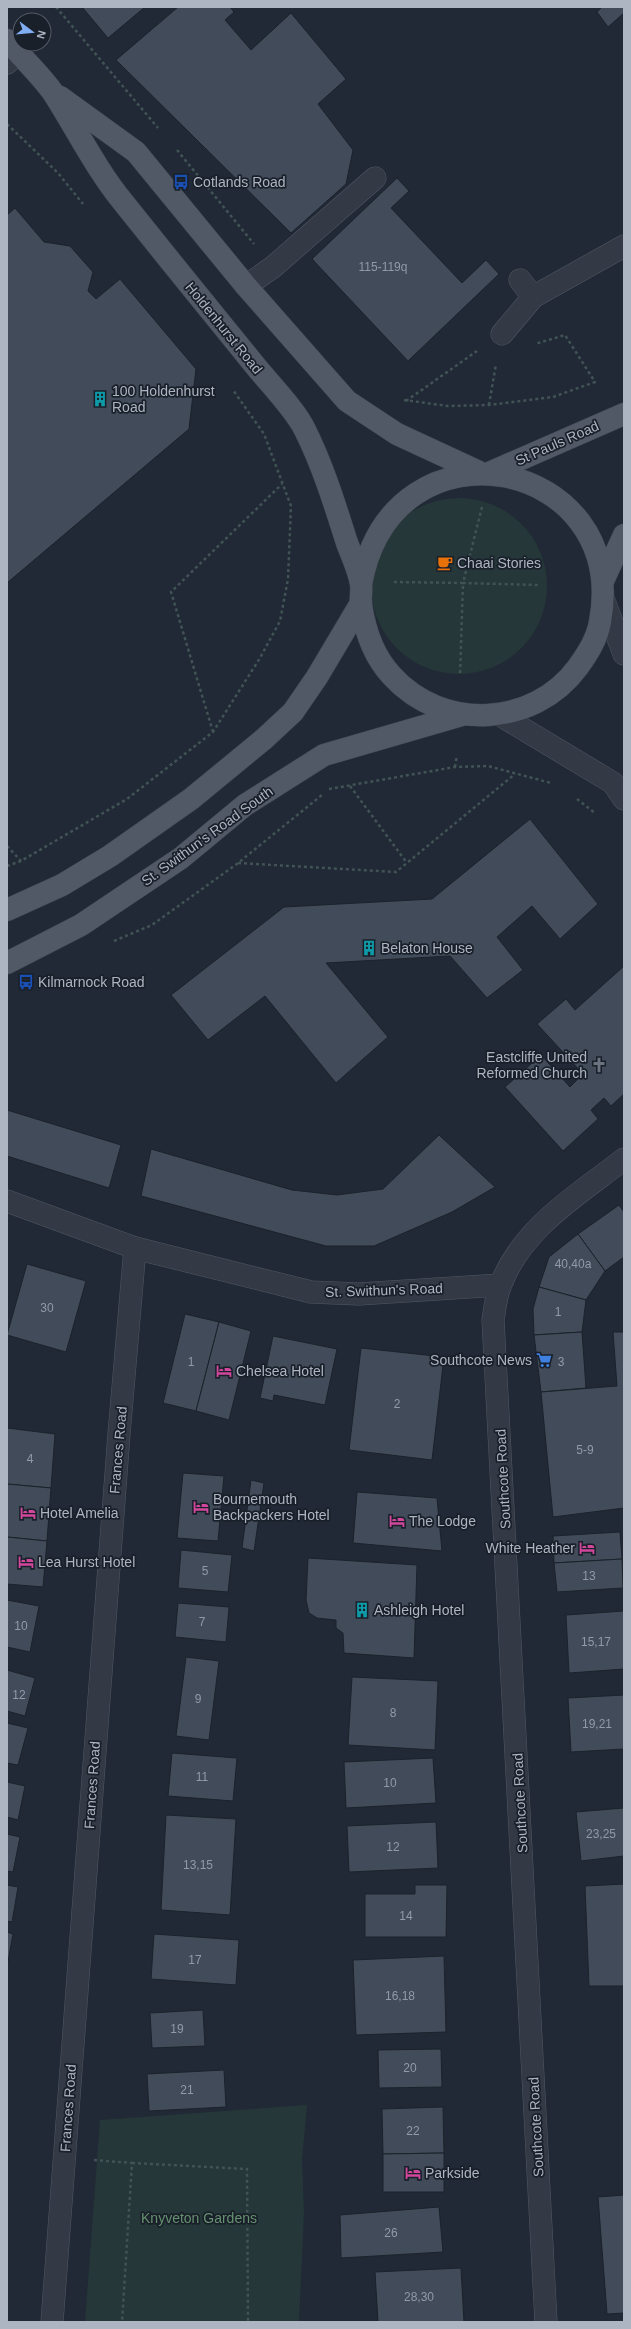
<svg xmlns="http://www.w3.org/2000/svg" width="631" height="2329" font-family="Helvetica,sans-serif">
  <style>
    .green { fill: #253738 }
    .building { fill: #414b59; stroke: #1b222c }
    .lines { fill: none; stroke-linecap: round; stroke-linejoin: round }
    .minor-casing { stroke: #515863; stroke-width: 23 }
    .major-casing { stroke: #3d444f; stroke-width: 23 }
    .path { stroke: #415355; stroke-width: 2.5; stroke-dasharray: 3 3; stroke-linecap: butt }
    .minor { stroke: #333a45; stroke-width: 22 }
    .major { stroke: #515966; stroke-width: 22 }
    .labels { text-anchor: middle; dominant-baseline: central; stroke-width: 3.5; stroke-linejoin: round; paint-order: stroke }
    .number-label { font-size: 12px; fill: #929aa8 }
    .poi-label { font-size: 14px; fill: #adb5c2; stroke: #19202a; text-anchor: start }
    .street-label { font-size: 14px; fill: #adb5c2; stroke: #19202a }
    .park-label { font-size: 14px; fill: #669170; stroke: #19202a }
  </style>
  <rect width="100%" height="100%" fill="#202935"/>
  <!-- green -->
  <g class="green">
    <circle cx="459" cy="586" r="88"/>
    <path d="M307 2105 302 2160 304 2212 299 2322H85L100 2120Z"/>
  </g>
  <!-- building -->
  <g class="building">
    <path d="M82 7H145L108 38Z"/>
    <path d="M178 7H230L234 12 225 20 251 50 291 13 346 79 318 104 353 150 346 184 291 233 116 60Z"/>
    <path d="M602 7H624V13L608 27 597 12Z"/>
    <path d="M397 178 409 191 391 208 462 283 486 260 499 274 408 361 312 259Z"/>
    <path d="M15 208 44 242 70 246 93 272 88 291 96 299 120 279 196 369 189 429 7 583V215Z"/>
    <path d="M530 819 598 904 560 939 532 906 497 937 523 970 487 998 450 956 326 963 388 1037 336 1083 265 996 208 1040 171 995 284 907 432 899Z"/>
    <path d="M624 966V1094L611 1106 604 1098 591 1110 598 1119 563 1151 505 1087 541 1055 570 1087 583 1074 537 1024 566 999 575 1010Z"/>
    <path d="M7 1110 121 1145 109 1188 7 1156Z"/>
    <path d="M439 1135 495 1187 452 1212 374 1246H326L141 1196 151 1149 292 1190 337 1195 383 1189Z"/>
    <path d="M619 1205 624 1212V1257L605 1271 578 1234Z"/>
    <path d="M578 1234 605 1271 586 1300 539 1287 549 1257Z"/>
    <path d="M27 1264 86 1281 66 1352 7 1335Z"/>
    <path d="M539 1287 586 1300 582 1332 534 1335 533 1309Z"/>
    <path d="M185 1314 219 1322 196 1411 163 1403Z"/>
    <path d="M219 1322 251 1331 229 1420 196 1411Z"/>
    <path d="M582 1332 586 1388 541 1392 534 1335Z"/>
    <path d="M613 1332H624V1508L553 1517 541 1392 617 1386Z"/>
    <path d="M273 1336 337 1349 325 1405 274 1395 273 1401 260 1398Z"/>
    <path d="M361 1348 444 1357 432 1460 349 1450Z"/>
    <path d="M7 1428 55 1434 51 1488 7 1484Z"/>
    <path d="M183 1473 224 1476 218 1541 177 1538Z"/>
    <path d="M251 1480 264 1483 254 1551 242 1548Z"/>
    <path d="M7 1484 51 1488 47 1541 7 1537Z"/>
    <path d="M357 1492 437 1498 442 1551 353 1543Z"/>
    <path d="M620 1532 622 1559 554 1563 553 1536Z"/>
    <path d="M7 1537 47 1541 43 1587 7 1584Z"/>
    <path d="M181 1550 232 1555 228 1592 178 1588Z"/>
    <path d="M308 1558 417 1565 414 1658 344 1653 343 1633 336 1628V1620L317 1618 309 1613 306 1600Z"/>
    <path d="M622 1559 623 1588 557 1592 554 1563Z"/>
    <path d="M7 1600 39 1606 30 1652 7 1647Z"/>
    <path d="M178 1603 229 1607 226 1642 175 1637Z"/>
    <path d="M624 1611V1669L569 1673 566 1615Z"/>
    <path d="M186 1657 219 1661 209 1740 176 1736Z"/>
    <path d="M7 1670 35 1678 25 1716 7 1711Z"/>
    <path d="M352 1677 438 1681 435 1750 348 1745Z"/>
    <path d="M624 1695V1749L571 1752 568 1698Z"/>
    <path d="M7 1723 28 1728 18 1765 7 1763Z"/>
    <path d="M172 1753 237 1758 233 1801 168 1796Z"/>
    <path d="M433 1758 436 1803 346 1808 344 1762Z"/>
    <path d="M7 1782 25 1786 18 1820 7 1817Z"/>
    <path d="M624 1808V1856L581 1861 576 1812Z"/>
    <path d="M166 1815 236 1819 230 1915 161 1910Z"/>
    <path d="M436 1822 438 1868 349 1872 347 1826Z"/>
    <path d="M7 1834 20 1837 13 1872 7 1871Z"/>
    <path d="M624 1884V1986H589L585 1886Z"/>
    <path d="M7 1885 18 1887 12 1922 7 1921Z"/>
    <path d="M415 1885H447L446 1937H365V1894H415Z"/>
    <path d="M7 1932 13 1934 7 1967Z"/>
    <path d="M154 1934 239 1940 236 1985 151 1979Z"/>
    <path d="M444 1956 446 2032 356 2035 353 1960Z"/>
    <path d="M203 2010 205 2046 152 2048 150 2013Z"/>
    <path d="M441 2049 442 2087 379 2088 378 2050Z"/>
    <path d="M224 2070 226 2107 149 2111 147 2074Z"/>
    <path d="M443 2107 444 2153 383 2154 382 2109Z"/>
    <path d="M444 2153V2192H383V2154Z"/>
    <path d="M624 2195V2313L607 2314 598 2197Z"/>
    <path d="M439 2207 443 2252 341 2258 340 2215Z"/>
    <path d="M461 2268 464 2322H378L375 2272Z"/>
  </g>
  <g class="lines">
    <defs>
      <g id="minor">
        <path d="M7 63 17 53"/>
        <path d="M520 280 533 297"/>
        <path d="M246 286 273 267 375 178"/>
        <path d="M502 334 533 297 624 246"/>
        <path d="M604 601 624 654"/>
        <path d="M500 715 613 783 624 799"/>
        <path d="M7 1201 135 1248 311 1292 359 1294 500 1285"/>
        <path d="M52 2322 119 1434 135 1248"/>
        <path d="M546 2322 493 1320C495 1308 496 1295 501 1284 523 1227 578 1195 624 1159"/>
      </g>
      <g id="major">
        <path d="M7 40C22 58 41 75 54 94 77 130 96 169 123 202 166 256 209 309 253 363 268 382 295 409 305 430 323 466 335 505 347 543 352 556 359 571 361 584 362 591 360 598 361 605 365 631 374 657 392 676 443 732 534 727 578 667 588 653 597 639 600 622 631 458 393 410 361 584"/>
        <path d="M60 97 136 152 246 286 347 401 397 434 479 472"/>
        <path d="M489 473 624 414"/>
        <path d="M603 581 624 535"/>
        <path d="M7 910 62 885 110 856 191 799 264 739 293 712 317 677 361 603"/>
        <path d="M7 963 81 925 181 858 245 805 324 755 462 715"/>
      </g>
    </defs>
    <!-- minor casing -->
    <use href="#minor" class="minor-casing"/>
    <!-- major casing -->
    <use href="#major" class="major-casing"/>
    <!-- path -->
    <g class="path">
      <path d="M56 7 158 128"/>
      <path d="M7 124 58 173 83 204"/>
      <path d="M177 150 254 244"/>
      <path d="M404 400 448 406 489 405 553 397 595 382 565 335 535 344"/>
      <path d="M406 401 477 351"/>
      <path d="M489 405 496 364"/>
      <path d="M482 507 463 583 538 585"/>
      <path d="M394 582 463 583 460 675"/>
      <path d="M213 732 171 592 282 484"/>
      <path d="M455 767 457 755"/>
      <path d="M350 786 407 863"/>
      <path d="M329 789 455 767 488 766 551 783"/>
      <path d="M577 799 595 813"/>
      <path d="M7 846 21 861"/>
      <path d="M238 863 396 872 515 774"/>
      <path d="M7 866 21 861 127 799 213 732 260 658 280 621 288 579 291 506 264 434 233 390"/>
      <path d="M114 941 152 925 238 863 322 795"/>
      <path d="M94 2160 132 2163 122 2322"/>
      <path d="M132 2163 247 2169 248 2322"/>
    </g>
    <!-- minor -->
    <use href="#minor" class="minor"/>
    <!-- major -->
    <use href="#major" class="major"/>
  </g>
  <!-- icons -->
  <defs>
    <symbol id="bus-bare" viewBox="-9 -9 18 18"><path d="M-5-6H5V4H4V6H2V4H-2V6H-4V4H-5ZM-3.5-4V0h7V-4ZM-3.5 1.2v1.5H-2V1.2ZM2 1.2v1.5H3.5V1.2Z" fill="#1a4fb4" stroke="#19202a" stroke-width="2.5" paint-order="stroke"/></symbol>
    <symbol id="building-bare" viewBox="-9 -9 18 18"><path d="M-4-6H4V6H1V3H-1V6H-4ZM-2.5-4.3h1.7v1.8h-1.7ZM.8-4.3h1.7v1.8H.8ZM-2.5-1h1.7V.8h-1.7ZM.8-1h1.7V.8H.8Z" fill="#0f9aa8" stroke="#19202a" stroke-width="2.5" paint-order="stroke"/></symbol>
    <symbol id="cafe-bare" viewBox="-9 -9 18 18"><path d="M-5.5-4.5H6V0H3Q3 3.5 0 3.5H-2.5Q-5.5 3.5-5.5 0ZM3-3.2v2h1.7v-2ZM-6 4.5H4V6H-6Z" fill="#e8710a" stroke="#19202a" stroke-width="2.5" paint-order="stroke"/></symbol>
    <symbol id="church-bare" viewBox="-9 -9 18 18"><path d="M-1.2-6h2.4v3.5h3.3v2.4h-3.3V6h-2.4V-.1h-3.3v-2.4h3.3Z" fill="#6b7280" stroke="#19202a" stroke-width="2.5" paint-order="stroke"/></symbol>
    <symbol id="supermarket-bare" viewBox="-9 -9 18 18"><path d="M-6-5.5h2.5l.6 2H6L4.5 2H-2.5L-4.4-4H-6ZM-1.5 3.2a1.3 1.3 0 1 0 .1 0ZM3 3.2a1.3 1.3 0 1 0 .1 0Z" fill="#3f7fe0" stroke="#19202a" stroke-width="2.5" paint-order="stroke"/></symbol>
    <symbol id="hotel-bare" viewBox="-9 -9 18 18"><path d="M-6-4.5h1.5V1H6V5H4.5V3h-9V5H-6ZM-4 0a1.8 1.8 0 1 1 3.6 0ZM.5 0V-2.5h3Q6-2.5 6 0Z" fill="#d1479c" stroke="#19202a" stroke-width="2.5" paint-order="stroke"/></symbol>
  </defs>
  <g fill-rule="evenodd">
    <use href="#bus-bare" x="170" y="171" width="22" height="22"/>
    <use href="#building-bare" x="89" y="388" width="22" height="22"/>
    <use href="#cafe-bare" x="434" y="552" width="22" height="22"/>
    <use href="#building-bare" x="358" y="937" width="22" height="22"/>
    <use href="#bus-bare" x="15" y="971" width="22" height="22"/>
    <use href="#church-bare" x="588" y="1054" width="22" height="22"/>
    <use href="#supermarket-bare" x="533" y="1349" width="22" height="22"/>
    <use href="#hotel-bare" x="213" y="1360" width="22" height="22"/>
    <use href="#hotel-bare" x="190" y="1496" width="22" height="22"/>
    <use href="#hotel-bare" x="17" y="1502" width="22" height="22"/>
    <use href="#hotel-bare" x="386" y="1510" width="22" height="22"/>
    <use href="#hotel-bare" x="576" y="1537" width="22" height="22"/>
    <use href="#hotel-bare" x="15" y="1551" width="22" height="22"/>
    <use href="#building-bare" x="351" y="1599" width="22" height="22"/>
    <use href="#hotel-bare" x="402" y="2162" width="22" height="22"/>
  </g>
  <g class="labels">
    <!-- number labels -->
    <g class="number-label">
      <text x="383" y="267">115-119q</text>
      <text x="573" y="1264">40,40a</text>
      <text x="47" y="1308">30</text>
      <text x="558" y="1312">1</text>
      <text x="191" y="1362">1</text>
      <text x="561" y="1362">3</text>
      <text x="397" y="1404">2</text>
      <text x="585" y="1450">5-9</text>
      <text x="30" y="1459">4</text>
      <text x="205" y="1571">5</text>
      <text x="589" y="1576">13</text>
      <text x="202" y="1622">7</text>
      <text x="21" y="1626">10</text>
      <text x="596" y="1642">15,17</text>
      <text x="19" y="1695">12</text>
      <text x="198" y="1699">9</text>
      <text x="393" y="1713">8</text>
      <text x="597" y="1724">19,21</text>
      <text x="202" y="1777">11</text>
      <text x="390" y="1783">10</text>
      <text x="601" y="1834">23,25</text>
      <text x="393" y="1847">12</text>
      <text x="198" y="1865">13,15</text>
      <text x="406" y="1916">14</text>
      <text x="195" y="1960">17</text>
      <text x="400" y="1996">16,18</text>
      <text x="177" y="2029">19</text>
      <text x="410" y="2068">20</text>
      <text x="187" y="2090">21</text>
      <text x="413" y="2131">22</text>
      <text x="391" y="2233">26</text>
      <text x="419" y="2297">28,30</text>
    </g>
    <!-- poi labels -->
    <g class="poi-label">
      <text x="193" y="182">Cotlands Road</text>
      <text x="112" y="391">100 Holdenhurst<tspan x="112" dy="16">Road</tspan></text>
      <text x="457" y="563">Chaai Stories</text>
      <text x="381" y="948">Belaton House</text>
      <text x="38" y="982">Kilmarnock Road</text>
      <text x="587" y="1057" text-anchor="end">Eastcliffe United<tspan x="587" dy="16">Reformed Church</tspan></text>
      <text x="532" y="1360" text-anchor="end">Southcote News</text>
      <text x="236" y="1371">Chelsea Hotel</text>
      <text x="213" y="1499">Bournemouth<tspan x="213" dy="16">Backpackers Hotel</tspan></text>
      <text x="40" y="1513">Hotel Amelia</text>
      <text x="409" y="1521">The Lodge</text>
      <text x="575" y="1548" text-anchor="end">White Heather</text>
      <text x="38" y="1562">Lea Hurst Hotel</text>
      <text x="374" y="1610">Ashleigh Hotel</text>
      <text x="425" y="2173">Parkside</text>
    </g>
    <!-- street labels -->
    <g class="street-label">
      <text transform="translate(224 328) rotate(51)">Holdenhurst Road</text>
      <text transform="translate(557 443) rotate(-24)">St Pauls Road</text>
      <text transform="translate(207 836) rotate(-36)">St. Swithun's Road South</text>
      <text transform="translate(384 1290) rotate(-2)">St. Swithun's Road</text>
      <text transform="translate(118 1450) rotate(-85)">Frances Road</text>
      <text transform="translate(503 1479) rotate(-93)">Southcote Road</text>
      <text transform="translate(92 1785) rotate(-86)">Frances Road</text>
      <text transform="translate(520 1803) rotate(-93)">Southcote Road</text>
      <text transform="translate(68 2108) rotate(-86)">Frances Road</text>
      <text transform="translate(536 2127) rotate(-93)">Southcote Road</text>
    </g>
    <!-- park labels -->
    <g class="park-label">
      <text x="199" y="2218">Knyveton Gardens</text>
    </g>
  </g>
  <!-- border -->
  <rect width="631" height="2329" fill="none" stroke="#adb5c2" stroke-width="16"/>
  <!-- north arrow -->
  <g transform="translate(32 32) rotate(106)"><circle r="19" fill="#19202a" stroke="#545c67"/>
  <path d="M0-3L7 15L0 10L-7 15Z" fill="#81adf3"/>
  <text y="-6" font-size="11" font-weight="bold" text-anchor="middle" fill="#adb5c2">N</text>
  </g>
</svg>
